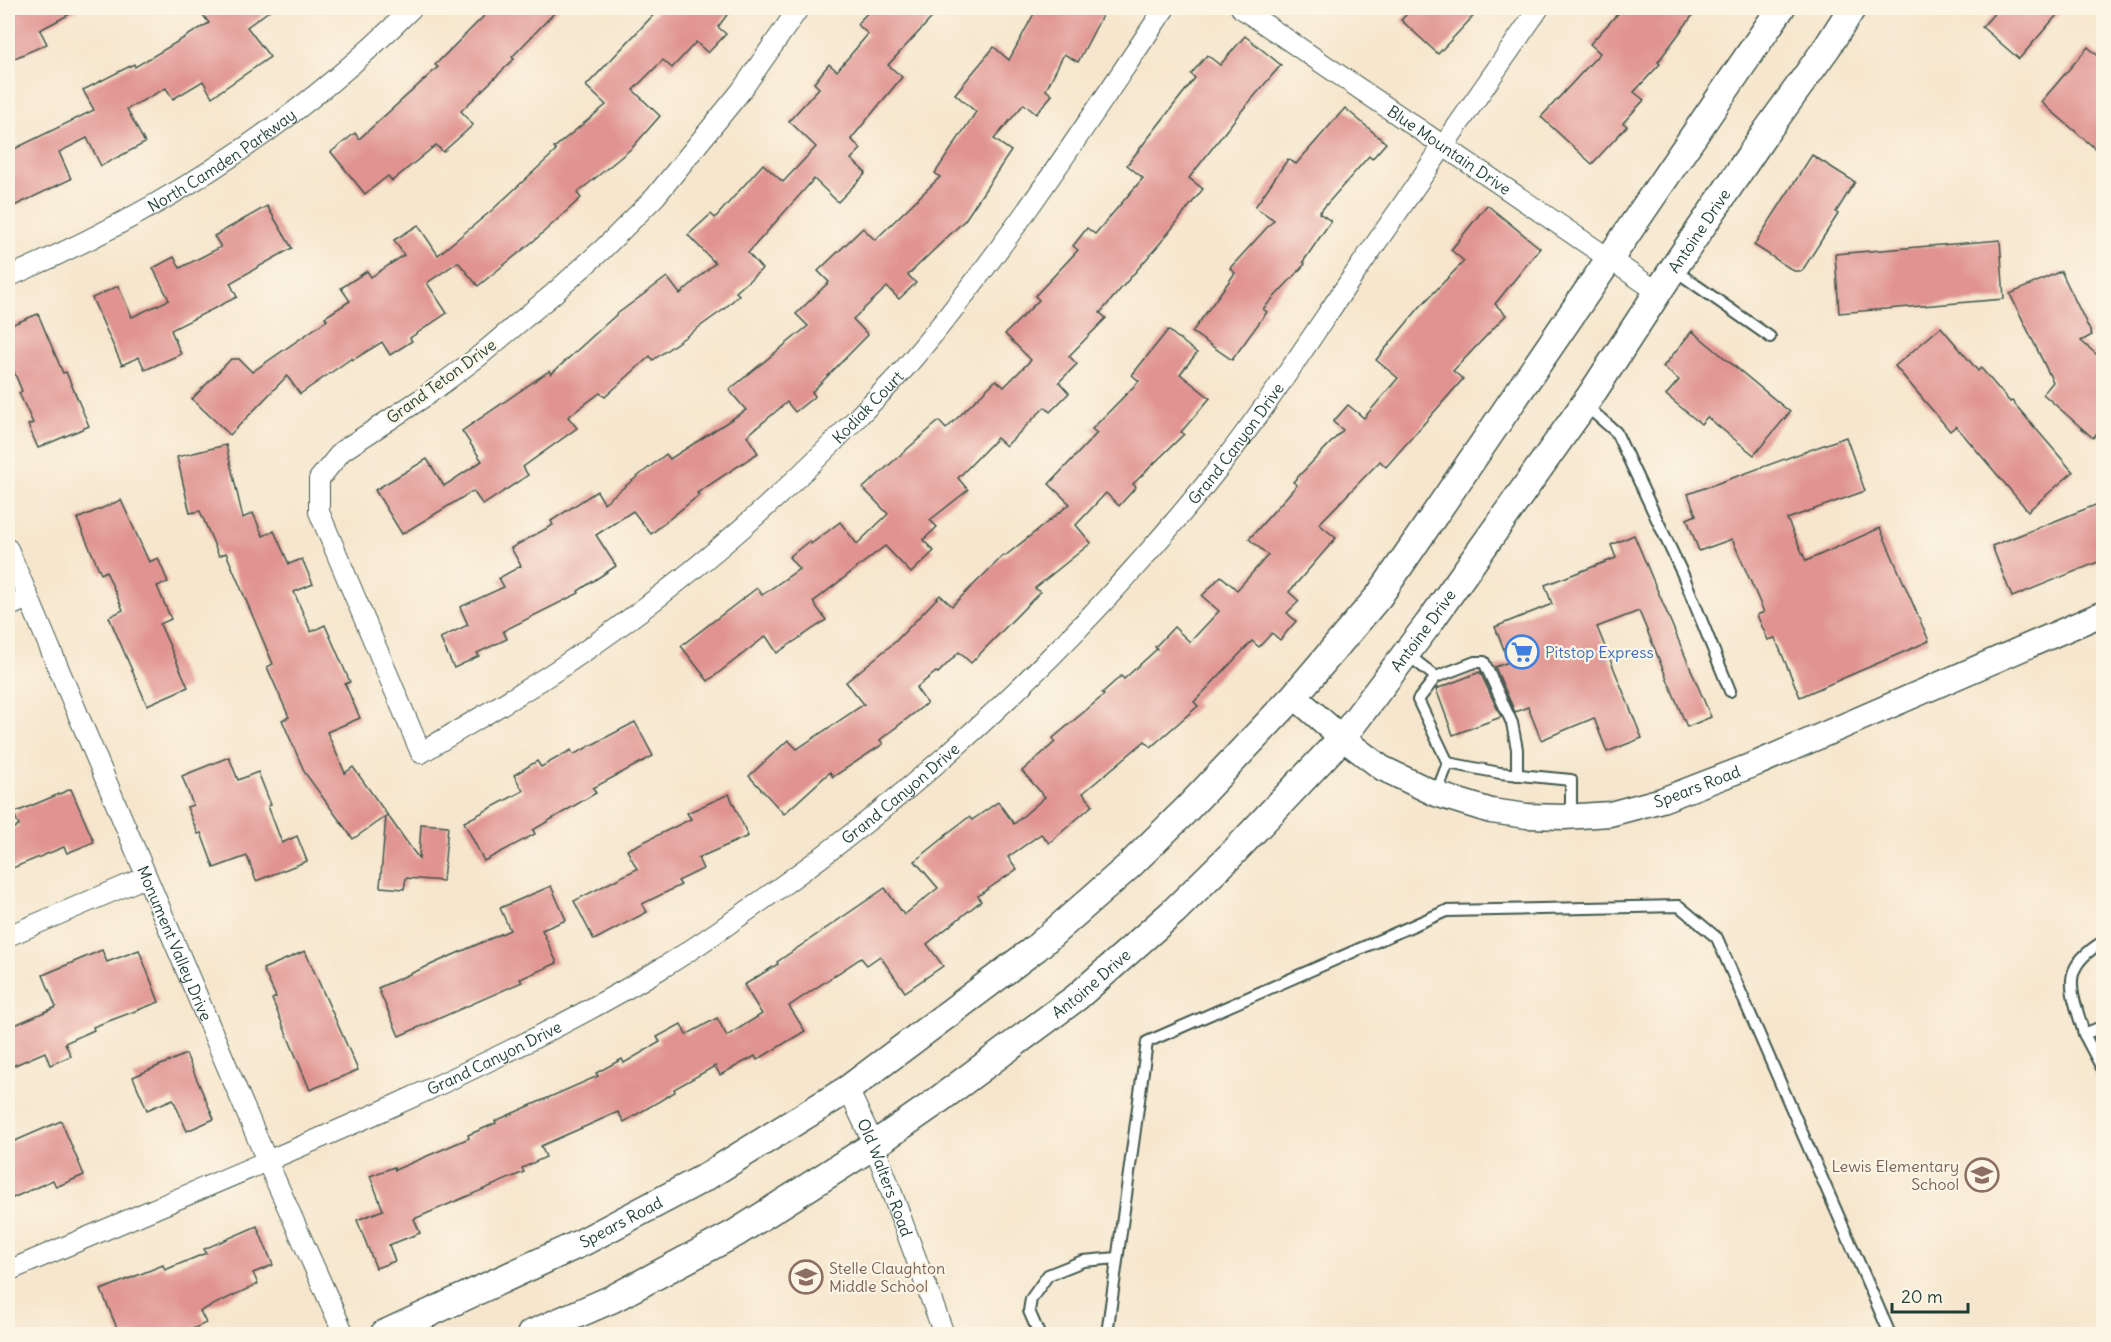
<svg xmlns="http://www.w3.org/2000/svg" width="2111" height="1342" font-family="Delius,sans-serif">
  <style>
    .building { fill: #e09390 }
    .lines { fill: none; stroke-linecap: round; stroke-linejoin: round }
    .service-casing { stroke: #3f564b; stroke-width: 14 }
    .minor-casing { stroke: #3f564b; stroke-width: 22 }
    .tertiary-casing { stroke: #3f564b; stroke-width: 27 }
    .secondary-casing { stroke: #3f564b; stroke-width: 30 }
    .service { stroke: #fff; stroke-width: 10 }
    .minor { stroke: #fff; stroke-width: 20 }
    .tertiary { stroke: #fff; stroke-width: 24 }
    .secondary { stroke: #fff; stroke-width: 27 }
    .labels { text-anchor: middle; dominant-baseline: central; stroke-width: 4.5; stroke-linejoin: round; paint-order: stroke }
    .street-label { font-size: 16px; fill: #1f3d34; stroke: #fcf5e5 }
    .shop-label { font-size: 16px; fill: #366cbe; stroke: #fcf5e5; text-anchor: start }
    .education-label { font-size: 16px; fill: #785e54; stroke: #fcf5e5; text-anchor: end }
  </style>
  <rect width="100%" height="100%" fill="#fcf5e5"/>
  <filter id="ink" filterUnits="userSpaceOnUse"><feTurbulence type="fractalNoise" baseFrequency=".0167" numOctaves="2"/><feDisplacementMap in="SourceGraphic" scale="12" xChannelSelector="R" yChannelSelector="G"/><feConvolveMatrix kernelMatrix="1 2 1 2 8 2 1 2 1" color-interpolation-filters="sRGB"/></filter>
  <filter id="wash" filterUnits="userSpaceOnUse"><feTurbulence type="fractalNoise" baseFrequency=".008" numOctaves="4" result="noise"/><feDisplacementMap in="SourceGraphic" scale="24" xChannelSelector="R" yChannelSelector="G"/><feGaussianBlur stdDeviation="1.35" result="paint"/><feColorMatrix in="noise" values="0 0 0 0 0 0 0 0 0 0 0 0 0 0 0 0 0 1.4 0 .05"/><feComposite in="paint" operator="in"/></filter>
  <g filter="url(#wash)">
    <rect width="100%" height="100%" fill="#f6e6cd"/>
    <g id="blocks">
      <!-- building -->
      <g class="building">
        <path d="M8 8H81L40 30 47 44 8 61Z"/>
        <path d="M198 8H273L247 27 270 57 212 97 203 81 173 99 166 88 127 109 145 143 101 166 87 138 59 152 71 179 8 209V152L94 110 83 90 134 64 135 67 209 23Z"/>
        <path d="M492 8H559L512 57 514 59 461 111 473 125 443 152 436 145 392 181 388 176 365 194 331 152 355 133 359 139 438 67 435 65Z"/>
        <path d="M660 8H732L718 27 726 34 708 53 696 42 672 68 663 60 633 90 660 116 632 148 577 193 581 198 536 239 478 286 458 262 427 283 447 313 410 338 412 341 390 355 382 342 353 360 352 358 300 394 287 376 230 435 192 399 231 359H239L252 372 327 320 325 317 350 301 341 288 367 271 371 277 404 255 394 240 418 225 438 255 491 211 556 151 554 148 606 105 586 86Z"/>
        <path d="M872 8H941L888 65 902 77 851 139 861 149 851 159 866 173 838 202 814 179 748 253 762 269 736 292 739 295 723 310 653 360 650 356 605 397 600 393 568 417 577 428 523 467 528 475 483 505 473 491 402 534 375 490 427 459 444 486 482 461 462 431 549 371 551 374 617 314 667 277 680 294 715 263 688 235 711 214 715 218 763 164 783 182 816 147 789 121 819 88 814 83 829 64 837 71 868 34 857 24Z"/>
        <path d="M1037 8H1106L1078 62 1064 54 1046 90 1052 95 1036 114 1024 104 994 139 1011 151 965 220 908 275 916 283 899 299 887 287 853 319 868 335 812 392 815 396 795 412 787 402 747 436 758 453 697 493 699 495 651 534 633 511 596 535 616 566 578 591 579 593 503 631 507 639 477 653 479 656 454 668 440 638 468 625 460 607 504 587 499 578 521 566 511 548 553 525 551 521 597 491 604 503 666 454 670 459 746 410 729 390 808 326 796 314 829 282 818 271 863 228 875 240 940 177 935 173 976 112 955 94 994 47 1009 60Z"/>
        <path d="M1413 8H1481L1438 54 1401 20Z"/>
        <path d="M1623 8H1698L1658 62 1660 64 1634 92 1644 100 1623 123 1627 126 1592 164 1541 117 1600 53 1590 44Z"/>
        <path d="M1999 8H2063L2019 59 1982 27Z"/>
        <path d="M1245 36 1281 65 1239 114 1189 178 1203 189 1162 241 1100 313 1106 318 1069 356 1077 364 1059 382 1069 393 1050 412 1045 407 1006 446 997 438 958 478 968 490 930 520 937 527 923 540 934 551 911 573 885 546 813 602 826 620 777 653 766 636 708 681 681 646 757 588 762 595 799 569 789 557 809 541 811 544 840 522 857 544 888 514 863 488 939 421 946 429 996 380 1004 387 1031 360 1005 334 1039 300 1035 296 1078 250 1073 246 1087 228 1095 234 1143 178 1127 165 1195 78 1191 74 1207 55 1220 65Z"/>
        <path d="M2088 47 2103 60V155L2041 102Z"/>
        <path d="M1345 108 1386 143 1372 159 1369 156 1319 213 1331 221 1303 262 1305 264 1263 309 1267 312 1232 360 1192 332 1235 273 1230 268 1274 220 1255 207 1288 159 1296 164Z"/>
        <path d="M1812 155 1855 182 1836 212 1838 214 1802 271H1794L1754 245Z"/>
        <path d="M1487 205 1540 248 1495 304 1506 315 1453 371 1463 379 1386 467 1380 461 1319 524 1336 538 1289 592 1299 601 1287 613 1296 621 1280 640 1272 633 1259 647 1252 641 1194 702 1198 706 1151 747 1145 741 1083 793 1093 805 1049 843 1041 834 1008 857 1017 869 978 896 981 901 927 944 943 966 905 992 880 956 867 965 861 958 789 1006 805 1031 757 1060 755 1056 720 1075 715 1066 674 1089 675 1092 624 1122 618 1112 541 1146 546 1157 522 1168 524 1172 414 1219 420 1233 389 1245 395 1261 376 1268 357 1220 383 1210 370 1176 394 1167 395 1170 469 1138 468 1135 496 1123 495 1121 598 1076 596 1073 622 1059 624 1063 660 1042 657 1037 681 1024 686 1035 717 1018 727 1036 762 1014 744 985 778 964 777 962 885 888 904 915 938 888 915 861 946 836 945 835 969 817 972 820 998 802 1014 824 1045 797 1022 771 1055 742 1053 738 1104 695 1102 693 1121 676 1124 679 1157 649 1155 647 1174 627 1190 642 1219 611 1202 596 1221 576 1237 590 1268 555 1249 539 1297 485 1293 482 1343 430 1333 422 1348 405 1364 418 1398 378 1376 360 1419 308 1464 261 1451 250Z"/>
        <path d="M267 206 292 248 230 283 237 297 171 330 181 354 145 370 139 357 122 365 92 298 118 286 132 317 169 300 153 268 174 257 180 268 221 247 214 236Z"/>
        <path d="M2000 240 2004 299 1839 313 1835 254Z"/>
        <path d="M2061 271 2092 335 2081 341 2103 360V425L2093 438 2043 394 2053 382 2010 294Z"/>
        <path d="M38 314 63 373 66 372 89 426 38 448 28 425 33 423 19 393 22 391 8 357V326Z"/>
        <path d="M1941 327 1978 371 1981 368 2010 402 2012 401 2073 472 2028 511 1956 426 1950 431 1895 366Z"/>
        <path d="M1168 330 1197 353 1180 374 1210 398 1181 432 1184 434 1133 484 1136 487 1119 506 1106 493 1076 525 1091 543 1035 588 1040 592 971 663 959 652 938 673 936 672 916 688 927 703 880 740 883 744 833 777 830 772 784 814 749 776 788 740 797 749 864 704 846 682 895 642 940 595 952 606 1004 555 1005 556 1070 504 1049 484 1097 433 1092 429 1139 381 1132 375Z"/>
        <path d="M1692 331 1790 412 1754 455 1707 417 1701 424 1666 395 1679 380 1663 367Z"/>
        <path d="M1846 437 1865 491 1787 519 1806 561 1880 528 1929 641 1800 697 1775 638 1768 640 1757 615 1764 612 1732 539 1699 551 1687 519 1696 515 1688 494Z"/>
        <path d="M226 445 243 518 253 513 263 536 274 531 289 564 302 559 313 584 294 592 311 632 325 625 350 682 345 684 360 718 327 732 345 773 353 767 419 859 421 824 448 826 443 881 406 878 404 889 380 887 386 816 353 839 305 773 282 720 289 717 267 667 273 664 226 553 219 556 200 511 190 513 177 457Z"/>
        <path d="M121 500 149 562 158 558 168 582 157 586 171 619 160 624 188 687 147 705 109 617 123 610 106 571 101 574 77 519Z"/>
        <path d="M2103 502V560L2012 597 1992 546Z"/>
        <path d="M1634 535 1711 717 1687 727 1639 611 1597 627 1642 738 1607 752 1594 718 1541 740 1528 707 1515 712 1495 667 1509 662 1495 627 1552 604 1545 585 1616 558 1611 545Z"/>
        <path d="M1480 672 1501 717 1453 735 1436 689Z"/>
        <path d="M635 722 653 756 593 788 596 793 533 830 535 834 484 861 464 822 523 791 514 775 537 761 541 767 571 750 573 755Z"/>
        <path d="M229 757 238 780 258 772 271 805 268 806 282 843 297 836 307 861 256 881 247 856 214 868 201 833 198 834 187 807 193 805 182 776Z"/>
        <path d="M71 789 94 842 67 853 64 847 8 870V830L19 826 14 813Z"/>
        <path d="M729 794 748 836 698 858 703 869 678 881 681 885 642 904 647 912 594 940 574 901 637 869 627 850 691 819 687 813Z"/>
        <path d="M551 886 566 920 542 930 557 963 520 979 522 982 399 1036 378 988 510 930 500 908Z"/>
        <path d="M102 950 107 962 139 950 159 1002 93 1027 94 1030 65 1043 71 1056 50 1065 45 1052 8 1068V1028L56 1007 43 975Z"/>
        <path d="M305 951 358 1070 310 1090 272 999 276 997 263 969Z"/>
        <path d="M186 1054 214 1119 187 1131 173 1099 147 1110 133 1077Z"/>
        <path d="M61 1121 84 1175 56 1187 53 1180 8 1200V1144Z"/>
        <path d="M257 1226 273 1265 253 1273 258 1284 200 1311 206 1323 179 1335H120L101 1290 163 1265 165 1270 206 1253 204 1249Z"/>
      </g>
    </g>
  </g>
  <g filter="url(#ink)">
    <use href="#blocks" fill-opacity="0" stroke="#3f564b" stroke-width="1.5"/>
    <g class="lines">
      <defs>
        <g id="service">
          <path d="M1673 269 1770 337"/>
          <path d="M1585 405 1616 432 1683 575 1730 691"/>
          <path d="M1407 654 1436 677 1418 700 1448 763 1436 794"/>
          <path d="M1436 677 1475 662H1484L1512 723 1517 749V775"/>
          <path d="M1448 763 1500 773 1571 780V817"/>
          <path d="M2104 1026 2084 1034 2104 1072"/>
          <path d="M2084 1034C2072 990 2057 969 2104 941"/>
          <path d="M1039 1334 1029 1311 1031 1299 1048 1275 1083 1261 1117 1258"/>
          <path d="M1107 1334 1147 1042 1446 911 1679 906 1717 938 1890 1334"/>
        </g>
        <g id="minor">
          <path id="s1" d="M799 8 741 91 655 197 603 249 553 294 478 357 427 395 342 451 319 479V512L421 753C468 724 517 697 563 666 670 594 768 511 857 418 873 401 890 385 905 368 1002 255 1082 130 1165 8"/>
          <path id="s2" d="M1241 8 1658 292"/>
          <path id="s3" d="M8 277C160 212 295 126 412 8"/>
          <path id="s4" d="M8 549 267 1161 344 1334"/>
          <path d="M8 607 28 598"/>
          <path d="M8 936 146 877"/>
          <path id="s5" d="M848 1089 874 1145 944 1334"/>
          <path id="s6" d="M8 1271C136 1216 266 1163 393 1106 483 1065 572 1022 657 971 698 947 737 918 775 891 937 776 1080 639 1205 485 1257 421 1301 353 1347 285 1411 192 1476 100 1539 8"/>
        </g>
        <g id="tertiary">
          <path id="s7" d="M1294 696 1342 738 1382 768 1436 794 1491 811 1527 816 1564 817 1610 814 1662 800 1758 763 2104 613"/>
        </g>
        <g id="secondary">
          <path id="s8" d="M384 1334 583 1242 704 1178 848 1089 1036 948 1129 866 1185 811 1294 696 1379 596 1781 8"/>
          <path id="s9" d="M531 1334 612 1299 736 1233 874 1145 933 1104 1077 997 1173 912 1231 855 1342 738 1429 623 1591 395 1673 269 1766 132 1828 46 1852 8"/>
        </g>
      </defs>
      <!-- service casing -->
      <use href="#service" class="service-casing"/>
      <!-- minor casing -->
      <use href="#minor" class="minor-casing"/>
      <!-- tertiary casing -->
      <use href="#tertiary" class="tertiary-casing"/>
      <!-- secondary casing -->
      <use href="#secondary" class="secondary-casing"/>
      <!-- service -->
      <use href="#service" class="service"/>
      <!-- minor -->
      <use href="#minor" class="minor"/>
      <!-- tertiary -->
      <use href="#tertiary" class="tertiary"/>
      <!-- secondary -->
      <use href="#secondary" class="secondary"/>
    </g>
  </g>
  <!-- icons -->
  <defs>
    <symbol id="supermarket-ring" viewBox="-11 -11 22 22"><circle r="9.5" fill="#fcf5e5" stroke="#3f7fe0" stroke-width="1.5"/><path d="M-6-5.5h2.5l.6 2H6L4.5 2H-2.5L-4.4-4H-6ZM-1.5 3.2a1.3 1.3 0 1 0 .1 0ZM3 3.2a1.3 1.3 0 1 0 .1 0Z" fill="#3f7fe0"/></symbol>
    <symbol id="school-ring" viewBox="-11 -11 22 22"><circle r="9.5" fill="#fcf5e5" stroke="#8d6e63" stroke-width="1.5"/><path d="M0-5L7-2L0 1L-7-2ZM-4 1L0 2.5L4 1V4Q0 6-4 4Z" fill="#8d6e63"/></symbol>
  </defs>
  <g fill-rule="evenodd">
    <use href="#supermarket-ring" x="1503" y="633" width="38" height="38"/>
    <use href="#school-ring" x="1963" y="1156" width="38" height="38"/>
    <use href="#school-ring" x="787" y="1258" width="38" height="38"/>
  </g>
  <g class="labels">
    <!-- street labels -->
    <g class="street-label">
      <text stroke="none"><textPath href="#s2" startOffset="252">Blue Mountain Drive</textPath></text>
      <text stroke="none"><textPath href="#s3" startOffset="244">North Camden Parkway</textPath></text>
      <text stroke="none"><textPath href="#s9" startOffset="1635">Antoine Drive</textPath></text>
      <text transform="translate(441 381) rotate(-36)">Grand Teton Drive</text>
      <text stroke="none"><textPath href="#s1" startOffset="1540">Kodiak Court</textPath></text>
      <text stroke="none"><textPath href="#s6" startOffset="1503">Grand Canyon Drive</textPath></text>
      <text stroke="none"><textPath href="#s9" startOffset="1149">Antoine Drive</textPath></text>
      <text stroke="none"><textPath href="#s7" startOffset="442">Spears Road</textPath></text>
      <text stroke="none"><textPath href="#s6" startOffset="1017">Grand Canyon Drive</textPath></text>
      <text stroke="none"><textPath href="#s4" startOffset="428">Monument Valley Drive</textPath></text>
      <text stroke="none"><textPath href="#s9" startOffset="663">Antoine Drive</textPath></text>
      <text stroke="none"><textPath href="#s6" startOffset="531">Grand Canyon Drive</textPath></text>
      <text stroke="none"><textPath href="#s5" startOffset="96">Old Walters Road</textPath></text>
      <text stroke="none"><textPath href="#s8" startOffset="262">Spears Road</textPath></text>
    </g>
    <!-- shop labels -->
    <g class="shop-label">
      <text x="1545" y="652">Pitstop Express</text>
    </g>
    <!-- education labels -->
    <g class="education-label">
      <text x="1959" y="1166">Lewis Elementary<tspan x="1959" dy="18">School</tspan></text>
      <text x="829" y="1268" text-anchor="start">Stelle Claughton<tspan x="829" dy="18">Middle School</tspan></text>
    </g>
  </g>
  <!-- margin -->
  <rect width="2111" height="1342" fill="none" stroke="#fcf5e5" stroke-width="30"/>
  <!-- scale -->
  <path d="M1892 1303v9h76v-9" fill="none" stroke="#1f3d34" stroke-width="3"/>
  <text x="1901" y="1303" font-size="18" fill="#1f3d34" stroke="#fcf5e5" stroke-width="4.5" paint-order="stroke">20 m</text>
</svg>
